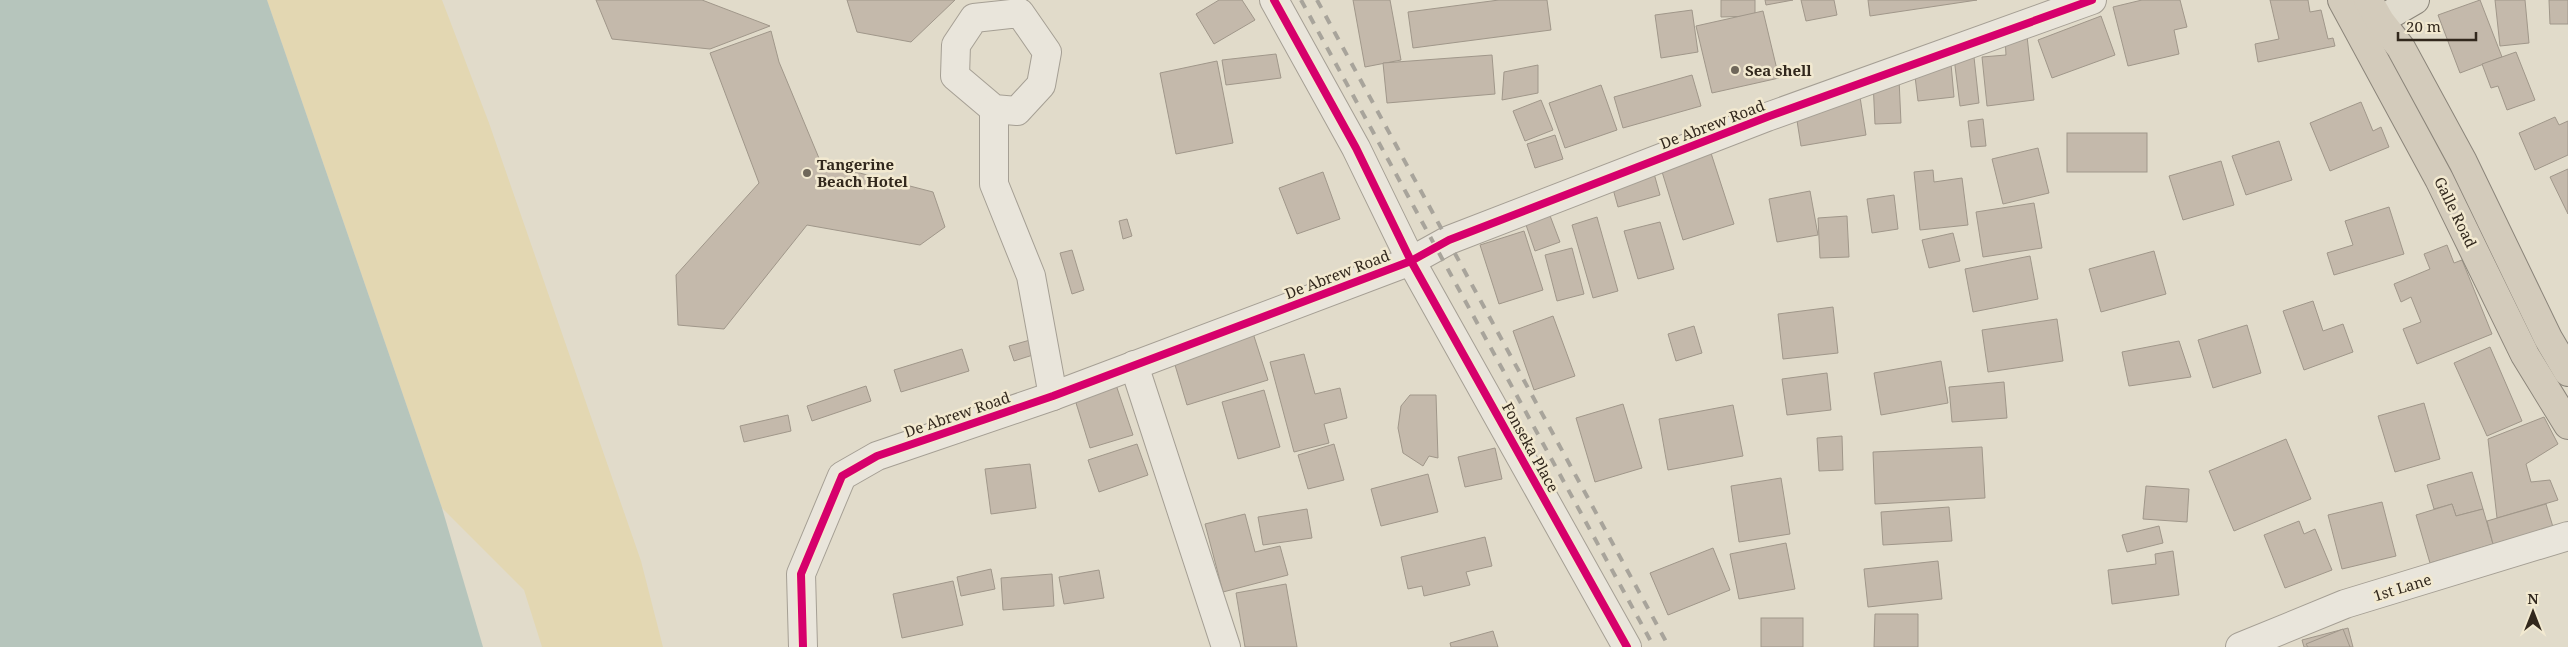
<svg xmlns="http://www.w3.org/2000/svg" width="2568" height="647" font-family="'Noto Serif',serif">
  <style>
    .sand { fill: #e3d7b2 }
    .water { fill: #b6c5bc }
    .building { fill: #c4b9ab; stroke: #a0978a }
    .lines { fill: none; stroke-linecap: round; stroke-linejoin: round }
    .minor-casing { stroke: #a59f94; stroke-width: 30 }
    .major-casing { stroke: #8b857a; stroke-width: 30 }
    .highway-casing { stroke: #8b857a; stroke-width: 30 }
    .minor { stroke: #e9e5db; stroke-width: 28 }
    .major { stroke: #e0dbcd; stroke-width: 28 }
    .highway { stroke: #d3cbbb; stroke-width: 28 }
    .rail { stroke: #a8a49b; stroke-width: 4; stroke-dasharray: 9 9; stroke-linecap: butt }
    .cycleway-casing { stroke: #f2e9d0; stroke-width: 11 }
    .cycleway { stroke: #d6006c; stroke-width: 8 }
    .poi-dot { fill: #6f675a; stroke: #f2e9d0; stroke-width: 2 }
    .labels { text-anchor: middle; dominant-baseline: central; stroke-width: 5; stroke-linejoin: round; paint-order: stroke }
    .poi-label { font-size: 15px; font-weight: bold; fill: #32281d; stroke: #f2e9d0; text-anchor: start }
    .street-label { font-size: 15px; fill: #32281d; stroke: #f2e9d0 }
  </style>
  <rect width="100%" height="100%" fill="#e1dbca"/>
  <!-- sand -->
  <path class="sand" d="M267 0H442L489 123 641 561 663 647H542L524 590 442 508Z"/>
  <!-- water -->
  <path class="water" d="M0 0H267L442 508 483 647H0Z"/>
  <!-- building -->
  <g class="building">
    <path d="M596 0H702L770 26 710 49 612 39Z"/>
    <path d="M847 0H955L911 42 857 32Z"/>
    <path d="M1219 0H1242L1255 20 1214 44 1196 14Z"/>
    <path d="M1353 0H1390L1401 60 1365 67Z"/>
    <path d="M1499 0H1547L1551 30 1413 48 1408 12Z"/>
    <path d="M1721 0H1755V16L1721 17Z"/>
    <path d="M1765 0H1793L1766 5Z"/>
    <path d="M1801 0H1834L1837 15 1806 21Z"/>
    <path d="M1868 0H1977L1870 16Z"/>
    <path d="M2142 0H2180L2187 27 2174 30 2179 54 2128 66 2113 7Z"/>
    <path d="M2270 0H2308L2310 12 2321 10 2328 39 2333 38 2335 46 2258 62 2255 44 2279 39Z"/>
    <path d="M2480 0 2502 57 2460 73 2438 15Z"/>
    <path d="M2495 0H2525L2529 43 2500 46Z"/>
    <path d="M2549 0H2568V24H2550Z"/>
    <path d="M1692 10 1698 52 1661 58 1655 15Z"/>
    <path d="M1763 11 1779 78 1712 93 1696 26Z"/>
    <path d="M2101 16 2115 55 2052 78 2038 40Z"/>
    <path d="M771 31 779 62 821 163 933 192 945 227 920 245 807 225 724 329 678 325 676 275 759 183 710 53Z"/>
    <path d="M2027 36 2034 100 1987 106 1982 57 2006 55 2005 38Z"/>
    <path d="M1973 48 1979 103 1960 106 1953 50Z"/>
    <path d="M2516 52 2535 100 2507 110 2498 86 2491 88 2482 64Z"/>
    <path d="M1276 54 1281 78 1226 85 1222 60Z"/>
    <path d="M1492 55 1495 94 1387 103 1383 63Z"/>
    <path d="M1217 61 1233 143 1176 154 1160 73Z"/>
    <path d="M1951 64 1954 97 1918 101 1914 68Z"/>
    <path d="M1538 65V93L1502 100 1504 72Z"/>
    <path d="M1692 75 1701 106 1623 128 1614 97Z"/>
    <path d="M1899 79 1901 123 1875 124 1873 81Z"/>
    <path d="M1601 85 1617 130 1565 148 1549 103Z"/>
    <path d="M1860 97 1866 135 1801 146 1795 108Z"/>
    <path d="M1541 100 1553 130 1525 141 1513 111Z"/>
    <path d="M2361 102 2373 131 2381 127 2389 147 2330 171 2310 123Z"/>
    <path d="M2555 117 2559 125 2568 121V155L2535 170 2519 133Z"/>
    <path d="M1983 119 1986 146 1971 147 1968 121Z"/>
    <rect x="2067" y="133" width="80" height="39"/>
    <path d="M1555 135 1563 159 1535 168 1527 144Z"/>
    <path d="M2279 141 2292 180 2246 195 2232 156Z"/>
    <path d="M1709 147 1734 224 1683 240 1659 162Z"/>
    <path d="M2038 148 2049 193 2003 204 1992 159Z"/>
    <path d="M2221 161 2234 205 2183 220 2169 176Z"/>
    <path d="M2568 169V214L2550 177Z"/>
    <path d="M1653 170 1660 195 1618 207 1611 182Z"/>
    <path d="M1933 170 1934 182 1962 178 1968 225 1920 230 1914 172Z"/>
    <path d="M1323 172 1340 219 1297 234 1279 188Z"/>
    <path d="M1810 191 1818 235 1777 242 1769 199Z"/>
    <path d="M1894 195 1898 229 1872 233 1867 199Z"/>
    <path d="M2034 203 2042 248 1983 257 1976 212Z"/>
    <path d="M2389 207 2404 254 2334 275 2327 253 2353 245 2345 221Z"/>
    <path d="M1549 213 1560 242 1535 251 1525 222Z"/>
    <path d="M1847 216 1849 257 1820 258 1818 218Z"/>
    <path d="M1597 217 1618 291 1593 298 1572 225Z"/>
    <path d="M1127 219 1132 236 1123 239 1119 221Z"/>
    <path d="M1660 222 1674 269 1638 279 1624 231Z"/>
    <path d="M1524 231 1543 290 1499 304 1480 245Z"/>
    <path d="M1953 233 1960 261 1929 268 1922 240Z"/>
    <path d="M2447 245 2454 263 2462 260 2492 334 2417 364 2403 329 2421 322 2411 297 2401 302 2394 284 2430 269 2424 254Z"/>
    <path d="M1572 248 1584 294 1557 301 1545 255Z"/>
    <path d="M1072 250 1084 290 1072 294 1060 253Z"/>
    <path d="M2154 251 2166 294 2101 312 2089 269Z"/>
    <path d="M2030 256 2038 299 1973 312 1965 269Z"/>
    <path d="M2313 301 2323 331 2343 324 2353 352 2304 370 2283 311Z"/>
    <path d="M1833 307 1838 353 1783 359 1778 314Z"/>
    <path d="M1553 316 1575 376 1534 390 1513 331Z"/>
    <path d="M2057 319 2063 361 1988 372 1982 330Z"/>
    <path d="M2247 325 2261 373 2213 388 2198 340Z"/>
    <path d="M1694 326 1702 353 1676 361 1668 334Z"/>
    <path d="M1252 330 1268 380 1187 405 1172 355Z"/>
    <path d="M1051 334 1055 348 1014 361 1009 346Z"/>
    <path d="M2179 341 2191 377 2129 386 2122 352Z"/>
    <path d="M2490 347 2522 421 2487 436 2454 363Z"/>
    <path d="M962 349 969 371 901 392 894 370Z"/>
    <path d="M1304 354 1315 394 1340 388 1347 418 1324 424 1329 443 1294 452 1270 362Z"/>
    <path d="M1941 361 1948 403 1881 415 1874 373Z"/>
    <path d="M1827 373 1831 410 1787 415 1782 379Z"/>
    <path d="M1113 376 1133 435 1090 448 1072 390Z"/>
    <path d="M2004 382 2007 418 1952 422 1949 387Z"/>
    <path d="M866 386 871 401 812 421 807 406Z"/>
    <path d="M1264 390 1280 447 1238 459 1222 402Z"/>
    <path d="M1410 395H1436L1438 458 1429 456 1423 466 1403 453 1398 428 1401 406Z"/>
    <path d="M2424 403 2440 459 2395 472 2378 416Z"/>
    <path d="M1623 404 1642 468 1595 482 1576 418Z"/>
    <path d="M1733 405 1743 456 1668 470 1659 419Z"/>
    <path d="M788 415 791 431 744 442 740 426Z"/>
    <path d="M2544 417 2558 444 2526 464 2531 482 2550 480 2558 500 2497 518 2488 439Z"/>
    <path d="M1842 436 1843 470 1819 471 1817 438Z"/>
    <path d="M2286 439 2311 499 2234 531 2209 471Z"/>
    <path d="M1137 444 1148 475 1099 492 1088 460Z"/>
    <path d="M1334 444 1344 480 1308 489 1298 455Z"/>
    <path d="M1982 447 1985 498 1875 504 1873 452Z"/>
    <path d="M1495 448 1502 479 1465 487 1458 457Z"/>
    <path d="M1030 464 1036 508 991 514 985 469Z"/>
    <path d="M2472 472 2483 509 2456 516 2452 504 2434 509 2427 485Z"/>
    <path d="M1428 474 1438 512 1381 526 1371 489Z"/>
    <path d="M1781 478 1790 534 1739 542 1731 486Z"/>
    <path d="M2146 486 2189 489 2187 522 2143 519Z"/>
    <path d="M2382 502 2396 556 2342 569 2328 515Z"/>
    <path d="M2452 504 2456 516 2483 509 2493 544 2430 563 2416 515Z"/>
    <path d="M2546 504 2553 527 2493 544 2487 521Z"/>
    <path d="M1949 507 1952 541 1883 545 1881 512Z"/>
    <path d="M1307 509 1312 538 1263 545 1258 517Z"/>
    <path d="M1245 514 1255 552 1280 546 1288 575 1223 592 1205 524Z"/>
    <path d="M2299 521 2304 534 2315 529 2332 570 2285 588 2264 535Z"/>
    <path d="M2159 526 2163 543 2127 552 2122 535Z"/>
    <path d="M1485 537 1492 566 1466 572 1470 585 1424 596 1422 586 1408 589 1401 557Z"/>
    <path d="M1786 543 1795 589 1739 599 1730 554Z"/>
    <path d="M1713 548 1730 590 1668 615 1650 573Z"/>
    <path d="M2173 551 2179 595 2112 604 2108 570 2156 564 2155 554Z"/>
    <path d="M1938 561 1942 599 1868 607 1864 569Z"/>
    <path d="M991 569 995 589 961 596 957 577Z"/>
    <path d="M1099 570 1104 598 1064 604 1059 577Z"/>
    <path d="M1052 574 1054 606 1003 610 1001 578Z"/>
    <path d="M953 581 963 625 902 638 893 594Z"/>
    <path d="M1286 584 1297 647H1245L1236 593Z"/>
    <path d="M1875 614H1918V647H1874Z"/>
    <rect x="1761" y="618" width="42" height="29"/>
    <path d="M2348 628 2353 647H2304L2302 640Z"/>
    <path d="M2343 629 2350 647H2308L2306 644Z"/>
    <path d="M1493 631 1498 647H1451L1450 643Z"/>
  </g>
  <g class="lines">
    <defs>
      <g id="minor">
        <path d="M1274 0 1356 148 1411 261 1627 647"/>
        <path d="M1020 13 1047 52 1041 85 1017 111 994 109 955 76 956 45 974 18Z"/>
        <path d="M994 109V184L1031 276 1053 396"/>
        <path d="M1134 365 1226 647"/>
        <path d="M803 647 801 574 842 476 877 456 1053 396 1411 261 1449 240 1767 117 2092 0"/>
        <path d="M2240 647 2345 604 2568 536"/>
      </g>
      <path id="major" d="M2360 32 2415 0"/>
      <g id="highway">
        <path d="M2342 0 2439 179 2525 355 2568 425"/>
        <path d="M2368 0 2380 21 2401 48 2463 162 2548 338 2568 372"/>
      </g>
    </defs>
    <!-- minor casing -->
    <use href="#minor" class="minor-casing"/>
    <!-- major casing -->
    <use href="#major" class="major-casing"/>
    <!-- highway casing -->
    <use href="#highway" class="highway-casing"/>
    <!-- minor -->
    <use href="#minor" class="minor"/>
    <!-- major -->
    <use href="#major" class="major"/>
    <!-- highway -->
    <use href="#highway" class="highway"/>
    <!-- rail -->
    <g class="rail">
      <path d="M1301 0 1654 647"/>
      <path d="M1317 0 1669 647"/>
    </g>
    <defs>
      <g id="cycleway">
        <path d="M1274 0 1356 148 1411 261 1627 647"/>
        <path d="M803 647 801 574 842 476 877 456 1053 396 1411 261 1449 240 1767 117 2092 0"/>
      </g>
    </defs>
    <!-- cycleway casing -->
    <use href="#cycleway" class="cycleway-casing"/>
    <!-- cycleway -->
    <use href="#cycleway" class="cycleway"/>
  </g>
  <!-- markers -->
  <g class="poi-dot">
    <circle cx="1735" cy="70" r="5"/>
    <circle cx="807" cy="173" r="5"/>
  </g>
  <g class="labels">
    <!-- poi labels -->
    <g class="poi-label">
      <text x="1745" y="70">Sea shell</text>
      <text x="817" y="164">Tangerine<tspan x="817" dy="17">Beach Hotel</tspan></text>
    </g>
    <!-- street labels -->
    <g class="street-label">
      <text transform="translate(1712 124) rotate(-21)">De Abrew Road</text>
      <text transform="translate(2456 212) rotate(64)">Galle Road</text>
      <text transform="translate(1337 274) rotate(-21)">De Abrew Road</text>
      <text transform="translate(957 414) rotate(-19)">De Abrew Road</text>
      <text transform="translate(1531 447) rotate(61)">Fonseka Place</text>
      <text transform="translate(2402 587) rotate(-17)">1st Lane</text>
    </g>
  </g>
  <!-- north arrow -->
  <g transform="translate(2533 612)" stroke="#f2e9d0" stroke-width="4" paint-order="stroke">
  <path d="M0-4L9 19L0 12L-9 19Z" fill="#32281d"/>
  <text y="-8" font-size="14" font-weight="bold" text-anchor="middle" fill="#32281d">N</text>
  </g>
  <!-- scale -->
  <path d="M2398 32v8h78v-8" fill="none" stroke="#32281d" stroke-width="2.5"/>
  <text x="2406" y="32" font-size="15" fill="#32281d" stroke="#f2e9d0" stroke-width="4" paint-order="stroke">20 m</text>
</svg>
